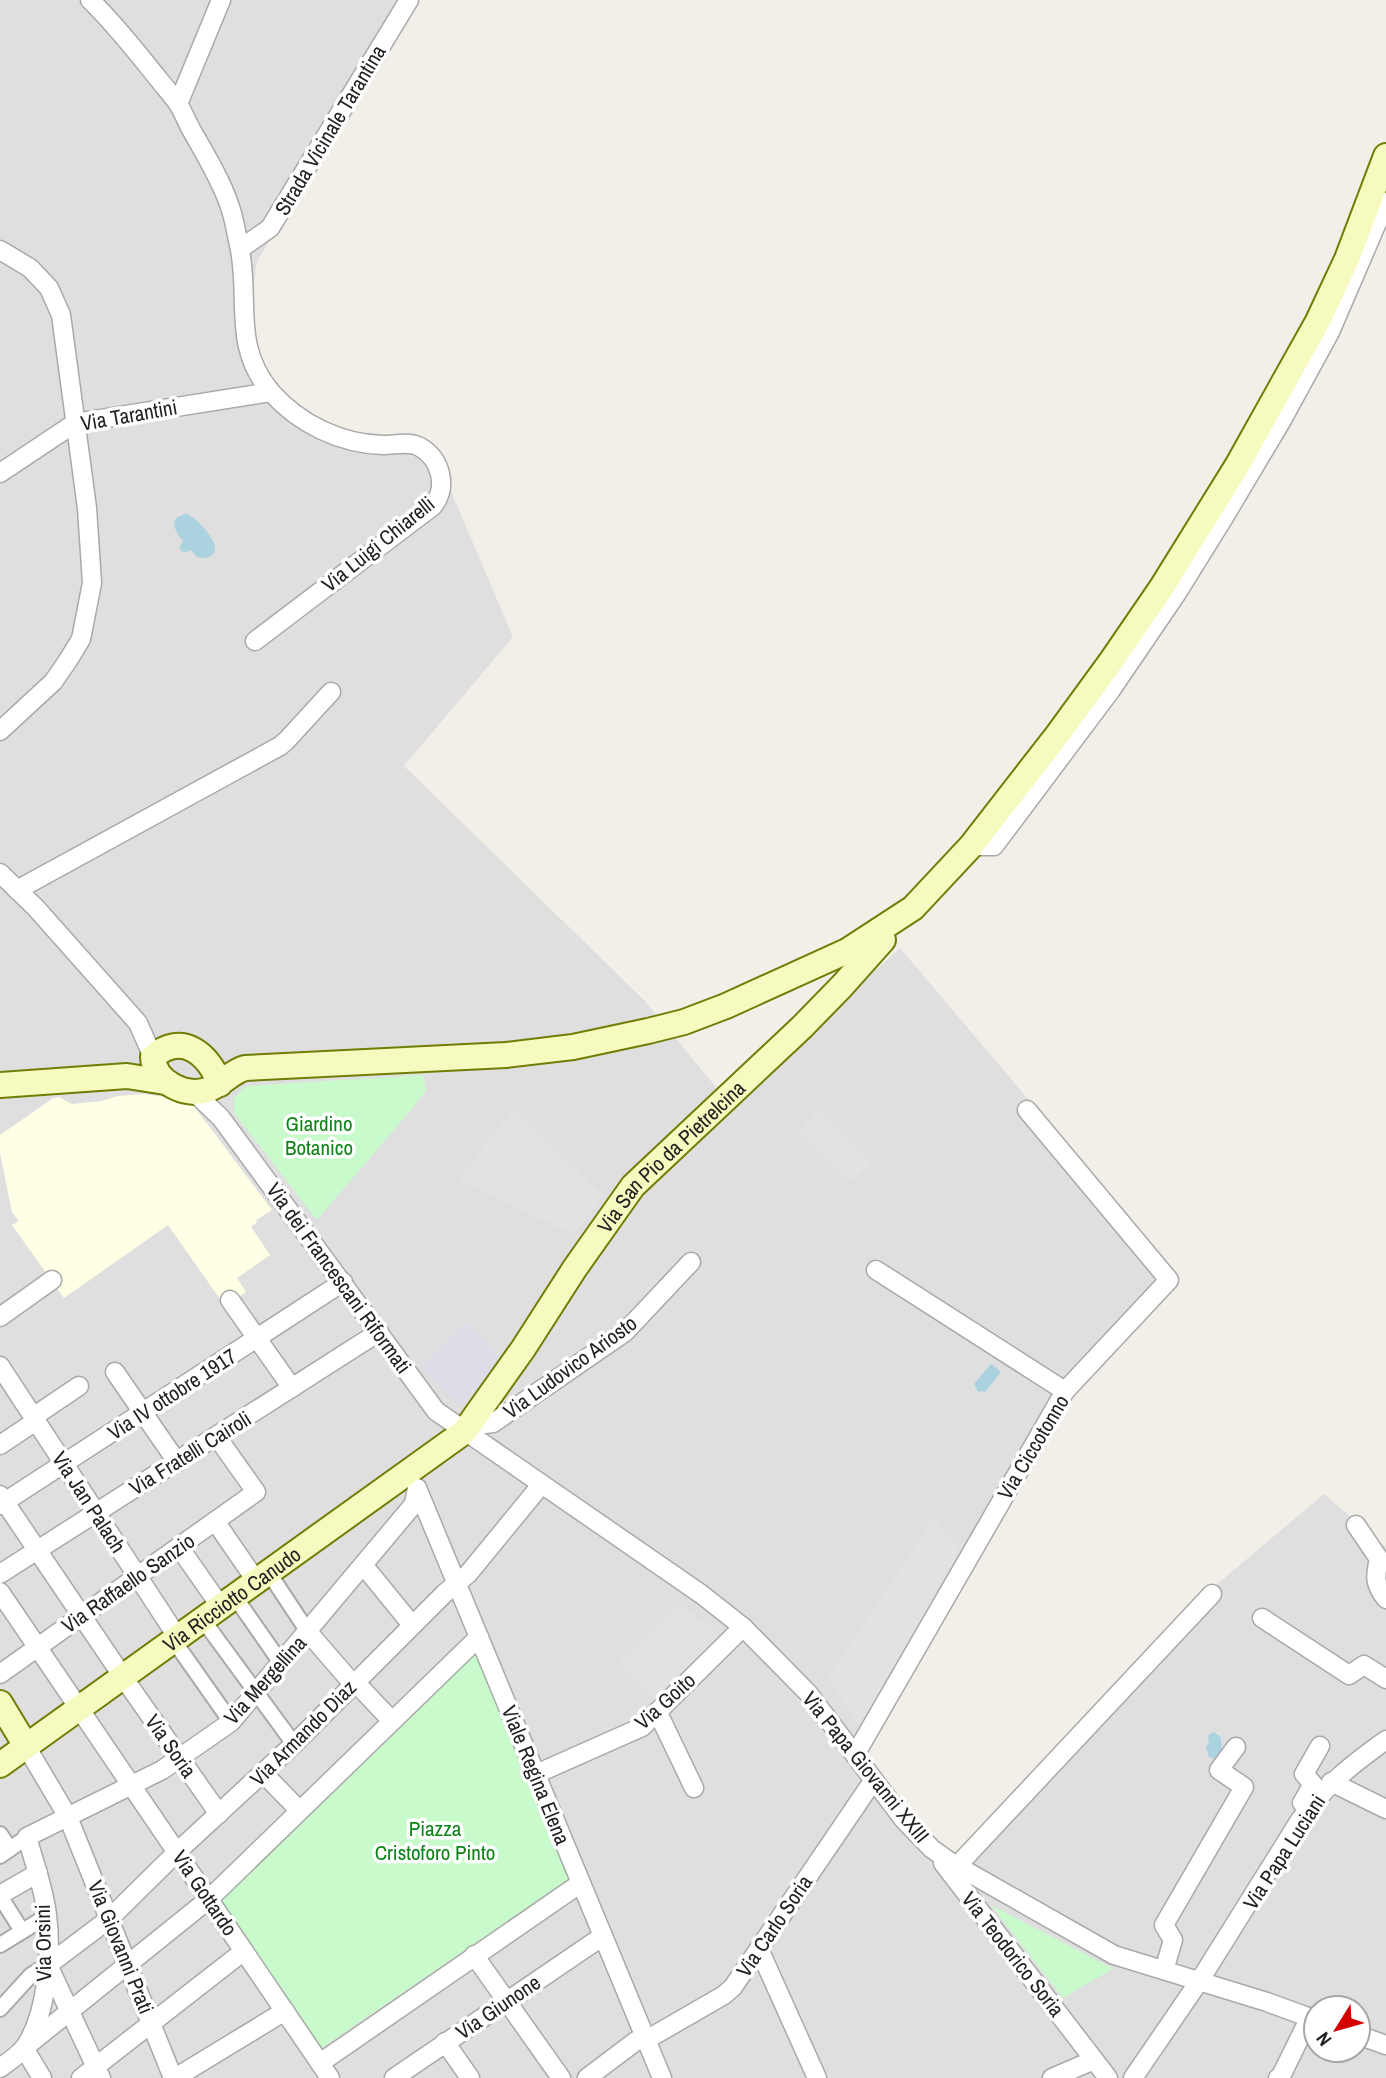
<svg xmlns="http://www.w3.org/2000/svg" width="1386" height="2078" font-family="'Archivo Narrow',sans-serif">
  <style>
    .residential { fill: #e0dfdf; fill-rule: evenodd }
    .education { fill: #ffffe5 }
    .park { fill: #c8facc }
    .parking { fill: #e2e2e2 }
    .plaza { fill: #dddde8 }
    .water { fill: #aad3df }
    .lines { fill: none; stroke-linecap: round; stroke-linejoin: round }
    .pedestrian-casing { stroke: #a9a9a9; stroke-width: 18 }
    .minor-casing { stroke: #a9a9a9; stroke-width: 21 }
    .secondary-casing { stroke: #707d05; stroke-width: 28 }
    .pedestrian { stroke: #fff; stroke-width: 14 }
    .minor { stroke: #fff; stroke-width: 18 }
    .secondary { stroke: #f7fabf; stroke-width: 24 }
    .labels { text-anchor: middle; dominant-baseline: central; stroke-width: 7; stroke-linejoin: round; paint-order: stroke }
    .street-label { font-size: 21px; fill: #222; stroke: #fff }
    .park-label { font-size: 21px; fill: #0c8416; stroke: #fff }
  </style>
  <rect width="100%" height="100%" fill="#f2efe9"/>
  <!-- residential -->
  <path class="residential" d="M0 0H408L257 262 251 301 254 341 266 374 291 403 323 422 436 456 513 637 404 766 645 1001 729 1103 900 948 1180 1278 1067 1386 856 1739 895 1802 958 1857 1209 1591 1324 1494 1386 1547V1577L1381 1590 1386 1595V2078H0ZM1316 2008H1358V2050H1316Z"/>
  <!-- education -->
  <path class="education" d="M144 1094 190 1101 272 1210 256 1220 257 1222 251 1227 270 1255 237 1278 246 1292 225 1306 168 1225 64 1298 12 1225 19 1221 12 1212 0 1153V1135L52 1099 59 1097 72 1104 102 1101 117 1096Z"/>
  <!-- park -->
  <g class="park">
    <path d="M423 1075 426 1091 415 1105 317 1220 234 1113V1098L246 1086Z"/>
    <path d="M476 1648 571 1878 317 2051 217 1903Z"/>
    <path d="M991 1905 1112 1968V1969L1063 1998Z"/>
  </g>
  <!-- parking -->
  <g class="parking">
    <path d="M513 1109 604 1197 573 1234 459 1180Z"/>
    <path d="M817 1110 872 1161 852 1182 798 1132Z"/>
    <path d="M934 1517 960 1551 860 1726 828 1678Z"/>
    <path d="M681 1605 720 1635 654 1698 619 1662Z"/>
  </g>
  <!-- plaza -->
  <path class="plaza" d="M466 1323 501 1357 487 1378 460 1406 421 1367Z"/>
  <!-- water -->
  <g class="water">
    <path d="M186 514C195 516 217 540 215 549 214 555 211 555 207 558L197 557 191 550 184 553 179 548 183 541C175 531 167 518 186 514Z"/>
    <path d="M991 1364 1001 1372 985 1392 982 1391 978 1392 974 1384Z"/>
    <path d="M1213 1732 1220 1736C1223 1745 1222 1756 1212 1759L1208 1755 1206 1747 1209 1743 1208 1736Z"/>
  </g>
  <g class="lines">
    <defs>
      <g id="pedestrian">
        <path d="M269 1573 308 1632"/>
        <path d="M235 1597 281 1663"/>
        <path d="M203 1620 294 1744"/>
        <path d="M174 1641 231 1722"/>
        <path d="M0 1834 10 1849"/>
        <path d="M0 1856 27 1837"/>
        <path d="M0 1896 22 1931"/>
        <path d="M0 1945 47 1916"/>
        <path d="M0 2009 31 1975 48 1965"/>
      </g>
      <g id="minor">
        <path d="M90 0C114 23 135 50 156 76 163 85 172 95 179 105 185 116 189 127 196 138 208 159 221 181 229 204 234 217 236 232 239 245 251 298 231 345 271 392 299 424 341 444 383 445 395 445 409 441 420 447 441 459 448 487 433 506L255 641"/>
        <path d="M178 104 221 0"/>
        <path d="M240 249 270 228 409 0"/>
        <path d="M0 250 30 268 49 288 61 315 87 508 92 583 81 639 67 662 53 682 0 731"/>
        <path d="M0 473 75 423 271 392"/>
        <path d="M971 846H994L1111 690 1177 593 1223 519 1282 420 1330 332 1386 202"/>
        <path d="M0 873 36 908 138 1023 153 1057"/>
        <path d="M17 890 280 746 286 741 331 692"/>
        <path d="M195 1093 221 1118 436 1411 701 1594 743 1627 808 1693 904 1820 932 1849 952 1863 1114 1955 1267 2002 1316 2020"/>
        <path d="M876 1270 1065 1391"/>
        <path d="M230 1300 292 1388"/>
        <path d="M0 1317 52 1280"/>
        <path d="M0 1366 178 1638"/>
        <path d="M115 1372 177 1462"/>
        <path d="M33 1417 79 1386"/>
        <path d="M468 1426 493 1423 625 1332 691 1262"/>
        <path d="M0 1445 36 1421"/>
        <path d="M417 1488 662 2078"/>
        <path d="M0 1495 123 1677 219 1814"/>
        <path d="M0 1505 343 1282"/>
        <path d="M215 1521 257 1582"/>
        <path d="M1356 1525 1379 1559C1375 1576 1374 1584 1386 1599"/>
        <path d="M179 1547 221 1607"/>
        <path d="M364 1566 412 1625"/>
        <path d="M0 1574 379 1332"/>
        <path d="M0 1592 330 2078"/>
        <path d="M1262 1618 1349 1675 1364 1665 1386 1679"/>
        <path d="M308 1632 353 1684"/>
        <path d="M0 1674 256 1492 217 1437"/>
        <path d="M355 1682 392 1721"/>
        <path d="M658 1713 694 1788"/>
        <path d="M26 1746 68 1817 173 2078"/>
        <path d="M855 1755 1065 1391 1169 1280 1027 1110"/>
        <path d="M263 1773 299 1810"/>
        <path d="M536 1774 642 1727 743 1627"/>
        <path d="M1331 1782 1386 1809"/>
        <path d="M1302 1803 1313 1784 1304 1774 1320 1746"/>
        <path d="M943 1863 1108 2078"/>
        <path d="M957 1866 1212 1594"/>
        <path d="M0 1895 38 1873"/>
        <path d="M759 1949 817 2078"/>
        <path d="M474 1955 561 2078"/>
        <path d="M1164 1970 1173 1940 1164 1925 1244 1787 1219 1770 1236 1747"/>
        <path d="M1358 2035 1386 2045"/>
        <path d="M445 2042 470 2078"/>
        <path d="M320 2063 581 1883"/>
        <path d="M0 2068C8 2062 19 2055 25 2047 47 2014 52 1953 47 1915 44 1889 34 1862 27 1837L162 1770 231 1722 414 1504 417 1488"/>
        <path d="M42 2078 24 2048 209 1899 479 1637"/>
        <path d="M81 2078 244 1951"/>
        <path d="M101 2078 48 1965 109 1919 177 1852 294 1744 445 1593 468 1574 541 1485"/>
        <path d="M175 2078 285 2011"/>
        <path d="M394 2078 603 1936"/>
        <path d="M587 2078 636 2041 646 2040 724 1995 733 1987 873 1781"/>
        <path d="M1052 2078 1094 2060"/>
        <path d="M1133 2078 1200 1980 1300 1820C1326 1785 1351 1765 1386 1740"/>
        <path d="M1278 2078 1281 2076 1310 2017"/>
      </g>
      <g id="secondary">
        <path d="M220 1084C208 1054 182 1031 153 1057 154 1082 185 1097 207 1090 221 1085 231 1072 245 1068L506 1055 573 1047 648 1031 684 1022 726 1006 847 951 913 908 971 846 1058 734 1112 660 1162 587 1237 466 1318 321 1347 259 1386 156"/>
        <path d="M0 1085 127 1076 165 1082"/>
        <path d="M0 1703 26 1746"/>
        <path id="s1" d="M0 1765 464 1432 523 1349 575 1268 633 1186 802 1027 842 986 883 940"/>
      </g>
    </defs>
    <!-- pedestrian casing -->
    <use href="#pedestrian" class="pedestrian-casing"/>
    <!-- minor casing -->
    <use href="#minor" class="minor-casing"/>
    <!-- secondary casing -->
    <use href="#secondary" class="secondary-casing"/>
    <!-- pedestrian -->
    <use href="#pedestrian" class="pedestrian"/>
    <!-- minor -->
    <use href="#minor" class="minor"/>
    <!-- secondary -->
    <use href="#secondary" class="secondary"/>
  </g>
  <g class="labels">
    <!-- street labels -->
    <g class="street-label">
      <text transform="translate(330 130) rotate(-59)">Strada Vicinale Tarantina</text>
      <text transform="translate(129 415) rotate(-10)">Via Tarantini</text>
      <text transform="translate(378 544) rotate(-39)">Via Luigi Chiarelli</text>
      <text stroke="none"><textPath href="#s1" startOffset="917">Via San Pio da Pietrelcina</textPath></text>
      <text transform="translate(339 1278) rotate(54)">Via dei Francescani Riformati</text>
      <text transform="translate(570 1367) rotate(-36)">Via Ludovico Ariosto</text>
      <text transform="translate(172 1394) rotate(-33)">Via IV ottobre 1917</text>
      <text transform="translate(1033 1447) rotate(-59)">Via Ciccotonno</text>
      <text transform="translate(190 1453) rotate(-32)">Via Fratelli Cairoli</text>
      <text transform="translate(89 1502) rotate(57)">Via Jan Palach</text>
      <text transform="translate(128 1583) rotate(-35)">Via Raffaello Sanzio</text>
      <text stroke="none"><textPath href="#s1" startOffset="285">Via Ricciotto Canudo</textPath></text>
      <text transform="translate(265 1680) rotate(-48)">Via Mergellina</text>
      <text transform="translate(665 1701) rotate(-42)">Via Goito</text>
      <text transform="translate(303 1733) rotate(-45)">Via Armando Diaz</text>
      <text transform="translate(171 1746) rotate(55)">Via Soria</text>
      <text transform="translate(866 1767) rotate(51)">Via Papa Giovanni XXIII</text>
      <text transform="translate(536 1775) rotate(68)">Viale Regina Elena</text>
      <text transform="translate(1284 1852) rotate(-57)">Via Papa Luciani</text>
      <text transform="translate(205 1893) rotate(56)">Via Gottardo</text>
      <text transform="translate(774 1926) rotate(-56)">Via Carlo Soria</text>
      <text transform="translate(43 1943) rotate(-91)">Via Orsini</text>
      <text transform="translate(121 1947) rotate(68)">Via Giovanni Prati</text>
      <text transform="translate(1013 1954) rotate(52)">Via Teodorico Soria</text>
      <text transform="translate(498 2007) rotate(-34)">Via Giunone</text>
    </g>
    <!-- park labels -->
    <g class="park-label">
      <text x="319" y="1123">Giardino<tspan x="319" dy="24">Botanico</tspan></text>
      <text x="435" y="1828">Piazza<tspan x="435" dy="24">Cristoforo Pinto</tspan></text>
    </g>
  </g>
  <!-- north arrow -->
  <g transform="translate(1337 2029) rotate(233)"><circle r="33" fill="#ffffff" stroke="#a7a7a7" stroke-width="2"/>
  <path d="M0-5L12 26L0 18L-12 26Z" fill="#d40000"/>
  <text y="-10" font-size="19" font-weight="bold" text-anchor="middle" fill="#222222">N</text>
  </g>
</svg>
